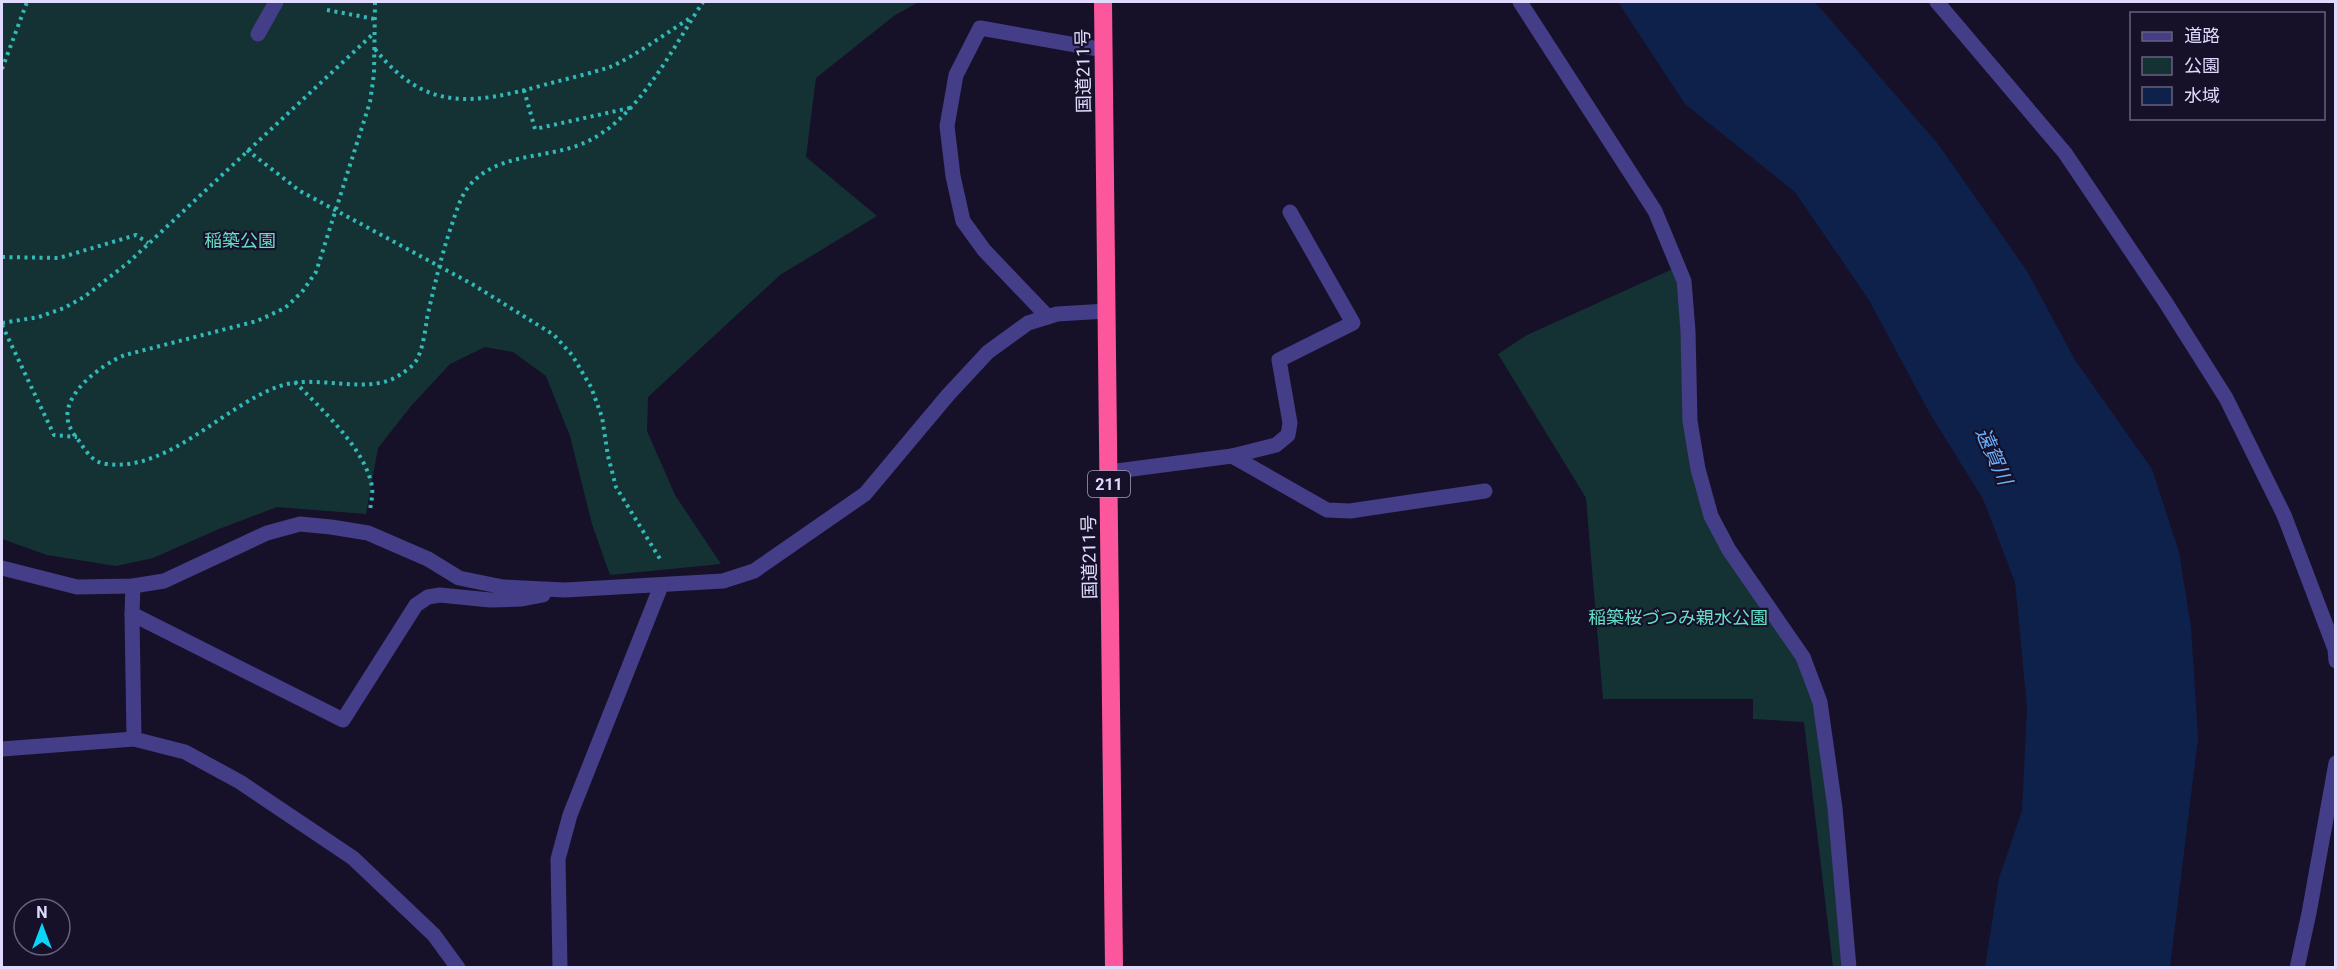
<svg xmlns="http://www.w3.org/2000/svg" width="2337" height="969" font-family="Roboto,'Noto Sans JP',sans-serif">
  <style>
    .green { fill: #143233 }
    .water { fill: #0e214b }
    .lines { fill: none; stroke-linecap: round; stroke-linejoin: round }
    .path { stroke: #32bab9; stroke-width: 4; stroke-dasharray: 3 4.5; stroke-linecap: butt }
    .minor { stroke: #443d87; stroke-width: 15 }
    .highway { stroke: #fc579d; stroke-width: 18 }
    .labels { text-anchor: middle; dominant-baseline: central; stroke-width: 4.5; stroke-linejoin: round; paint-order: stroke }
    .shield { fill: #161129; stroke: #a39ebe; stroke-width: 1.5 }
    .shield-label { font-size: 16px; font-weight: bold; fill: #e0dafe }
    .street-label { font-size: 18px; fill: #e0dafe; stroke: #161129 }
    .park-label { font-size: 18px; fill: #65dfc7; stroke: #161129 }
    .water-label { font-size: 20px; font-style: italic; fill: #69b0fd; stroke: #161129 }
  </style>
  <rect width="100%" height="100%" fill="#161129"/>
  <!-- green -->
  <g class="green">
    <path d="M2 2H919L895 15 816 78 806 157 877 216 780 275 648 397 647 431 675 495 721 564 610 575 592 524 570 436 546 376 513 352 485 347 450 364 411 406 378 448 366 514 277 507 219 529 153 558 116 566 47 555 2 539Z"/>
    <path d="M1675 268 1690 421 1711 516 1760 594 1820 702 1848 967H1833L1804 722 1753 719V699H1603L1586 498 1498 354 1527 335Z"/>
  </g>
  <!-- water -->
  <path class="water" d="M1618 2H1815L1938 144 2027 271 2075 360 2152 469 2179 552 2191 627 2198 738 2170 967H1985L1999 878 2022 811 2027 707 2015 582 1983 499 1929 412 1869 300 1795 192 1685 104Z"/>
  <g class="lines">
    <!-- path -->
    <g class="path">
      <path d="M375 2 374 74 370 102 316 272 302 292 285 308 257 321 125 355C102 364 56 397 70 427 72 433 78 439 81 444 88 454 94 463 107 464 169 472 224 405 280 386 317 373 370 397 401 374 406 371 413 366 416 361 423 349 425 332 427 318 434 287 441 257 451 227 456 213 460 197 469 186 497 153 542 159 579 145 636 124 671 50 703 2"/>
      <path d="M327 10 375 19"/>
      <path d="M375 49C426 113 473 104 544 85 565 79 589 74 610 67 634 57 669 31 692 17"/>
      <path d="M2 69 27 2"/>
      <path d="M524 90 535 129 634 107"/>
      <path d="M247 150 300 191 472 284 554 335 572 355 591 387 602 417 608 456 616 487 660 559"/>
      <path d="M2 257 59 258 136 235 148 243"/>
      <path d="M2 323 39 317 64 308 84 297 129 262 374 33"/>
      <path d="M2 325 54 435 77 437"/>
      <path d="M295 382C321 409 366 449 372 487 373 494 371 503 370 510"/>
    </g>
    <!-- minor -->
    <g class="minor">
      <path d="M1520 2 1655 211 1684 281 1688 331 1690 421 1698 469 1711 516 1729 550 1803 657 1820 702 1835 808 1849 968"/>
      <path d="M1937 2 2065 153 2166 303 2226 398 2284 515 2335 649 2336 661"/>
      <path d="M258 34 276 2"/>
      <path d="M1048 317 984 250 963 221 953 176 947 126 956 75 980 28 1104 50"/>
      <path d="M1232 456 1276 445 1288 435 1290 423 1279 360 1353 323 1290 212"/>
      <path d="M1109 472 1232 456 1327 510 1350 511 1485 491"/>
      <path d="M2 568 77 587 133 586 164 581 267 533 300 524 331 527 368 533 428 559 459 578 503 587 565 590 723 581 754 571 865 494 948 395 988 352 1028 323 1057 314 1107 311"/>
      <path d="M133 586 132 614 343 720 416 605 428 597 440 595 490 600 522 599 543 595"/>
      <path d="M132 614 134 739 185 752 240 782 353 858 434 935 458 968"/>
      <path d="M2 749 134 739"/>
      <path d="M560 968 558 859 570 815 661 586"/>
      <path d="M2297 968 2309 913 2336 763"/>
    </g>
    <!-- highway -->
    <path class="highway" d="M1103 2 1114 968"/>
  </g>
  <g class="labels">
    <!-- shield labels -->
    <rect class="shield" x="1088" y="471" width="42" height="26" rx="4.5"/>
    <g class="shield-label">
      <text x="1109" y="484">211</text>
    </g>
    <!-- street labels -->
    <g class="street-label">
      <text transform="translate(1083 71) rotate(-91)">国道211号</text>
      <text transform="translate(1089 557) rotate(-91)">国道211号</text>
    </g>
    <!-- park labels -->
    <g class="park-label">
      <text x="240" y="240">稲築公園</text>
      <text x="1678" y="617">稲築桜づつみ親水公園</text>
    </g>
    <!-- water labels -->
    <g class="water-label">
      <text transform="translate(1994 456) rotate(66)">遠賀川</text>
    </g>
  </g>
  <!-- border -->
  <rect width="2337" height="969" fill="none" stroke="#e0dafe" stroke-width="6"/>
  <!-- legend -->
  <rect x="2130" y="12" width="195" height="108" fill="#161129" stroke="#67617e" stroke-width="1.5"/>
  <rect x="2142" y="32" width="30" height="9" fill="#443d87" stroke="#67617e" stroke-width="1.5"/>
  <text x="2184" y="42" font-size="18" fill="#e0dafe">道路</text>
  <rect x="2142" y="57" width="30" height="18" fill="#143233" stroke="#67617e" stroke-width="1.5"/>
  <text x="2184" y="72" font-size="18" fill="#e0dafe">公園</text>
  <rect x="2142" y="87" width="30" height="18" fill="#0e214b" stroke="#67617e" stroke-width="1.5"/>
  <text x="2184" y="102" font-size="18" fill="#e0dafe">水域</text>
  <!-- north arrow -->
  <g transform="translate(42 927)"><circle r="28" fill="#161129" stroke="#67617e" stroke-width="1.5"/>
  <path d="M0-4.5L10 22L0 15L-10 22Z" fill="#09d5fb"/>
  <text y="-9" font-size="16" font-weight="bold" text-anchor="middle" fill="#e0dafe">N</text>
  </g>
</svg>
